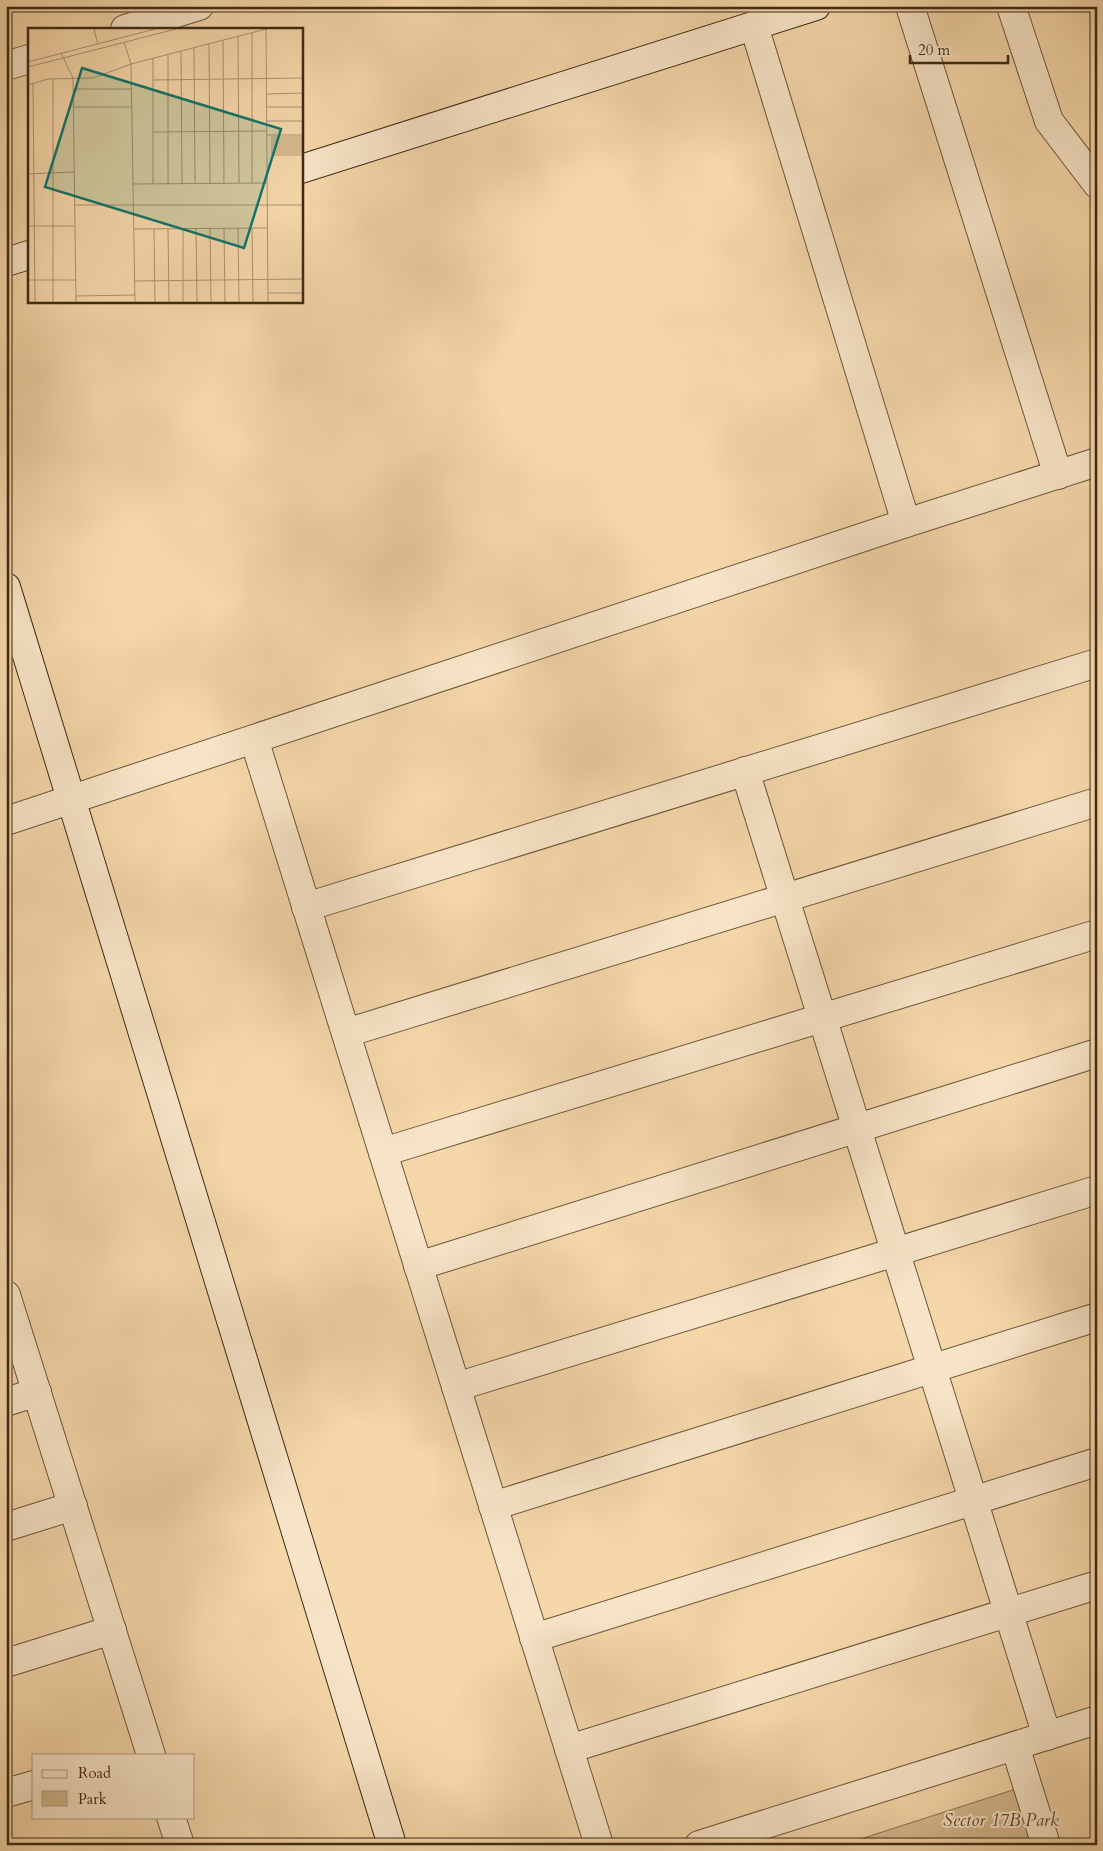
<svg xmlns="http://www.w3.org/2000/svg" width="1103" height="1851" font-family="Cardo,serif">
  <style>
    .green { fill: #d6ba90; stroke: #8a7252 }
    .lines { fill: none; stroke-linecap: round; stroke-linejoin: round }
    .street-casing { stroke: #6c553a; stroke-width: 30 }
    .secondary-casing { stroke: #3f2a14; stroke-width: 30 }
    .street { stroke: #f8e5c8; stroke-width: 28 }
    .secondary { stroke: #f8e5c8; stroke-width: 28 }
    .labels { text-anchor: middle; dominant-baseline: central; stroke-width: 4; stroke-linejoin: round; paint-order: stroke }
    .park-label { font-size: 18px; font-style: italic; fill: #5d472d; stroke: #f8e5c8 }
    .inset-road { fill: none; stroke: #ac926e; stroke-width: 1 }
    .view { fill: #0f766e; fill-opacity: 0.15; stroke: #0f766e; stroke-width: 2.5 }
    .inset-edge { fill: none; stroke: #3f2a14; stroke-width: 2.5 }
  </style>
  <rect width="100%" height="100%" fill="#f5d7aa"/>
  <filter id="stains"><feTurbulence type="fractalNoise" baseFrequency=".004" numOctaves="4"/><feColorMatrix values="0 0 0 0 .2 0 0 0 0 .09 0 0 0 0 .02 0 0 0 .5 -.17"/></filter>
  <radialGradient id="worn" r=".72"><stop offset=".6" stop-color="#630" stop-opacity="0"/><stop offset="1" stop-color="#630" stop-opacity=".3"/></radialGradient>
  <!-- green -->
  <path class="green" d="M1019 1788 1037 1845H848V1843Z"/>
  <g class="lines">
    <defs>
      <g id="street">
        <path d="M910 6 1058 475"/>
        <path d="M1011 6 1049 121 1097 184"/>
        <path d="M754 26 906 523"/>
        <path d="M125 29 199 6"/>
        <path d="M6 66 29 59"/>
        <path d="M254 739 599 1845"/>
        <path d="M745 771 1047 1736"/>
        <path d="M6 821 906 523 1097 462"/>
        <path d="M306 907 1097 663"/>
        <path d="M346 1033 1097 802"/>
        <path d="M383 1152 1097 934"/>
        <path d="M418 1266 1097 1053"/>
        <path d="M6 1295 151 1755"/>
        <path d="M456 1387 1097 1190"/>
        <path d="M6 1402 37 1392"/>
        <path d="M493 1506 1097 1317"/>
        <path d="M6 1527 73 1506"/>
        <path d="M534 1638 1097 1462"/>
        <path d="M6 1663 112 1630"/>
        <path d="M1015 1746 1046 1845"/>
        <path d="M569 1749 1097 1585"/>
        <path d="M6 1793 34 1785"/>
        <path d="M171 1817 180 1845"/>
        <path d="M699 1845 1097 1720"/>
      </g>
      <g id="secondary">
        <path d="M301 169 816 6"/>
        <path d="M6 262 29 255"/>
        <path d="M6 587 392 1845"/>
      </g>
    </defs>
    <!-- street casing -->
    <use href="#street" class="street-casing"/>
    <!-- secondary casing -->
    <use href="#secondary" class="secondary-casing"/>
    <!-- street -->
    <use href="#street" class="street"/>
    <!-- secondary -->
    <use href="#secondary" class="secondary"/>
  </g>
  <g class="labels">
    <!-- park labels -->
    <g class="park-label">
      <text x="1001" y="1820">Sector 17B Park</text>
    </g>
  </g>
  <!-- overview -->
  <g transform="translate(28 28)">
    <rect width="275" height="275" fill="#f5d7aa"/>
    <path d="M243 108H275V128H243Z" fill="#d6ba90"/>
    <path class="inset-road" d="M66 1 70 17M238 1 240 274M224 4V155M210 8 211 155M195 12 196 155M96 14 103 36 107 274M181 16 182 155M166 20 167 155M153 23 154 156M33 25 45 50 48 274M140 27V156M125 30V156M0 34 127 1M0 39 148 1M25 51V274M125 52 275 50M5 56 7 274M0 57 20 51 65 50 103 36 238 1M45 61H103M238 66 275 65M45 79H103M238 79H275M238 93H275M125 104 238 103M239 107H275M0 146 46 144M105 156 239 155M46 177H275M0 198H46M196 200 197 274M210 200 211 274M224 200 225 274M106 201 239 200M126 201 127 274M140 201 141 274M155 201V274M168 201 169 274M182 201 183 274M0 252H48M107 253 275 251M240 265H275M48 268 107 267"/>
    <path class="view" d="M54 40 253 101 216 220 17 159Z"/>
    <rect width="275" height="275" class="inset-edge"/>
  </g>
  <!-- margin -->
  <rect width="1103" height="1851" fill="none" stroke="#f5d7aa" stroke-width="25"/>
  <rect x="8" y="8" width="1088" height="1836" fill="none" stroke="#3f2a14" stroke-width="2.5"/>
  <rect x="12" y="12" width="1078" height="1826" fill="none" stroke="#3f2a14"/>
  <!-- legend -->
  <rect x="32" y="1754" width="162" height="65" fill="#f8e5c8" stroke="#ae9a80"/>
  <rect x="42" y="1770" width="25" height="8" fill="#f8e5c8" stroke="#ae9a80"/>
  <text x="78" y="1778" font-size="15" fill="#3f2a14">Road</text>
  <rect x="42" y="1791" width="25" height="15" fill="#d6ba90" stroke="#ae9a80"/>
  <text x="78" y="1804" font-size="15" fill="#3f2a14">Park</text>
  <!-- scale -->
  <path d="M910 55v8h98v-8" fill="none" stroke="#3f2a14" stroke-width="2.5"/>
  <text x="918" y="55" font-size="15" fill="#3f2a14" stroke="#f8e5c8" stroke-width="4" paint-order="stroke">20 m</text>
  <rect width="100%" height="100%" filter="url(#stains)"/>
  <rect width="100%" height="100%" fill="url(#worn)"/>
</svg>
